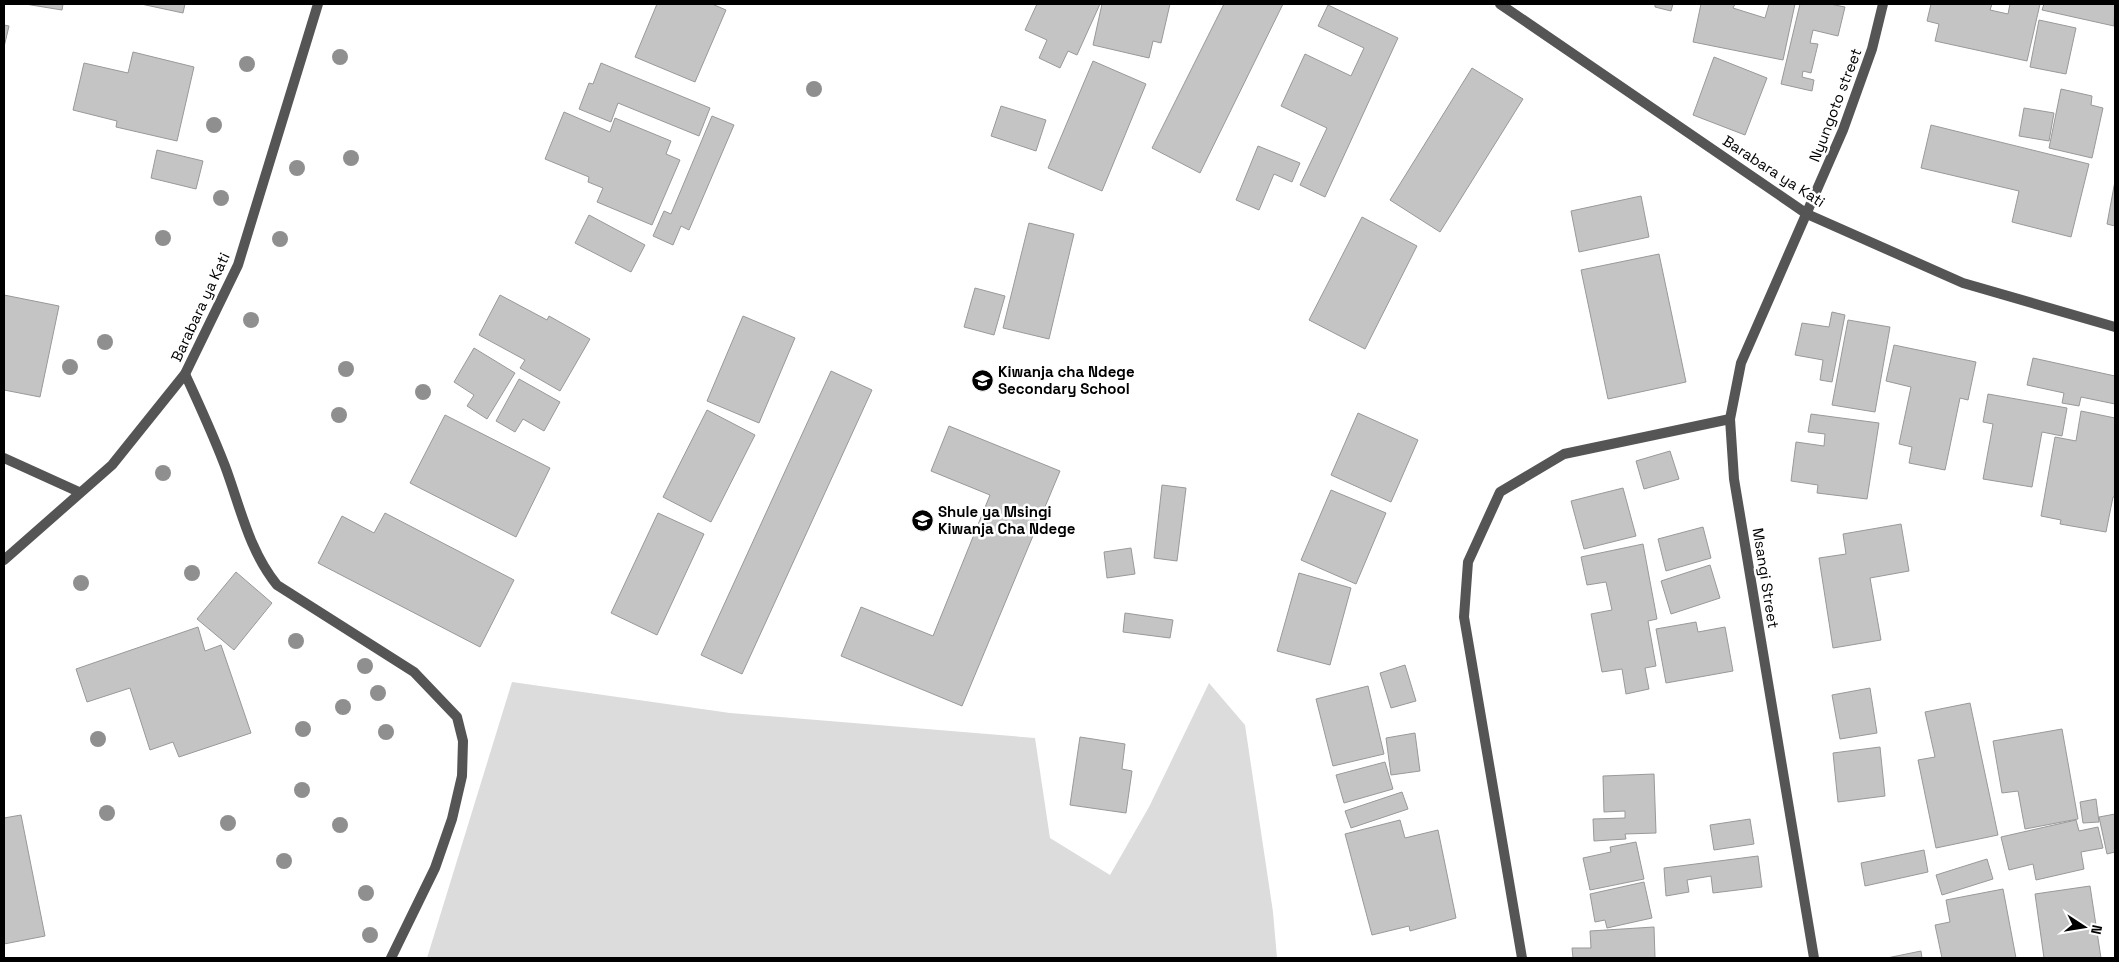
<svg xmlns="http://www.w3.org/2000/svg" width="2119" height="962" font-family="'Space Grotesk',sans-serif">
  <style>
    .green { fill: #dcdcdc }
    .building { fill: #c4c4c4; stroke: #999 }
    .lines { fill: none; stroke-linecap: round; stroke-linejoin: round }
    .street { stroke: #555; stroke-width: 10 }
    .tree { fill: #8f8f8f }
    .labels { text-anchor: middle; dominant-baseline: central; stroke-width: 5; stroke-linejoin: round; paint-order: stroke }
    .street-label { font-size: 15px; fill: #000; stroke: #fff }
    .poi-label { font-size: 15px; font-weight: bold; fill: #000; stroke: #fff; text-anchor: start }
  </style>
  <rect width="100%" height="100%" fill="#fff"/>
  <!-- green -->
  <path class="green" d="M512 682 730 713 1035 738 1050 838 1110 875 1149 807 1209 683 1245 725 1273 912 1277 958H427Z"/>
  <!-- building -->
  <g class="building">
    <path d="M25 4H63L62 10Z"/>
    <path d="M141 4H185L183 13Z"/>
    <path d="M657 4H712L726 10 695 82 635 57Z"/>
    <path d="M1037 4H1100L1077 55 1068 51 1060 68 1039 58 1047 40 1025 30Z"/>
    <path d="M1102 4H1170L1161 43 1153 41 1149 58 1093 45Z"/>
    <path d="M1224 4H1283L1200 173 1152 148Z"/>
    <path d="M1655 4H1673L1671 11 1655 7Z"/>
    <path d="M1701 4H1735L1733 8 1765 18 1769 4H1795L1783 60 1693 42Z"/>
    <path d="M1800 4H1830L1845 7 1838 36 1813 30 1810 43 1818 44 1811 73 1803 71 1802 77 1814 80 1812 91 1781 84Z"/>
    <path d="M1931 4H1992L1990 10 2008 14 2010 4H2040L2027 61 1935 41 1939 24 1927 21Z"/>
    <path d="M2044 4H2115L2114 26 2042 10Z"/>
    <path d="M1328 5 1398 38 1325 197 1300 185 1327 128 1281 106 1305 54 1351 76 1364 48 1318 26Z"/>
    <path d="M2039 20 2076 28 2066 74 2030 67Z"/>
    <path d="M4 25 9 26 4 47Z"/>
    <path d="M133 52 194 67 177 141 116 127 117 121 73 110 84 63 128 73Z"/>
    <path d="M1714 57 1767 78 1745 135 1693 115Z"/>
    <path d="M1093 61 1146 84 1102 191 1048 168Z"/>
    <path d="M601 63 710 108 699 136 618 103 611 122 579 109 589 83 593 84Z"/>
    <path d="M1472 68 1523 99 1440 232 1390 200Z"/>
    <path d="M2061 89 2092 96 2091 105 2103 108 2092 158 2049 148Z"/>
    <path d="M1001 106 1046 120 1036 151 991 136Z"/>
    <path d="M2024 108 2054 113 2049 141 2019 136Z"/>
    <path d="M564 112 610 132 615 118 671 141 666 154 680 160 652 225 597 202 603 188 588 182 589 177 545 159Z"/>
    <path d="M712 116 734 125 689 230 681 226 673 245 653 236 664 211 671 214Z"/>
    <path d="M1931 125 2089 164 2071 237 2012 222 2019 191 1921 168Z"/>
    <path d="M1258 146 1300 163 1292 182 1274 174 1259 210 1236 200Z"/>
    <path d="M157 150 203 161 196 189 151 178Z"/>
    <path d="M2115 181V226L2107 224Z"/>
    <path d="M1641 196 1649 237 1579 252 1571 211Z"/>
    <path d="M589 215 645 245 631 272 575 243Z"/>
    <path d="M1362 217 1417 246 1365 349 1309 320Z"/>
    <path d="M1029 223 1074 234 1049 339 1003 328Z"/>
    <path d="M1659 254 1686 382 1608 399 1581 270Z"/>
    <path d="M975 288 1005 296 994 335 964 327Z"/>
    <path d="M4 295 59 306 40 397 4 390Z"/>
    <path d="M500 295 547 320 549 316 590 339 560 391 520 368 525 360 479 335Z"/>
    <path d="M1832 312 1845 315 1832 382 1820 380 1823 360 1795 355 1802 323 1829 327Z"/>
    <path d="M743 316 795 338 759 423 707 401Z"/>
    <path d="M1848 320 1890 327 1875 412 1832 405Z"/>
    <path d="M1894 345 1976 362 1968 400 1960 398 1945 470 1909 463 1912 447 1899 444 1911 387 1886 381Z"/>
    <path d="M474 348 515 373 487 419 467 406 474 395 454 382Z"/>
    <path d="M2033 358 2115 376V404L2081 397 2079 406 2062 403 2064 393 2027 385Z"/>
    <path d="M831 371 872 390 742 674 701 655Z"/>
    <path d="M519 379 560 402 544 431 523 419 515 432 496 421Z"/>
    <path d="M1988 394 2067 408 2062 436 2042 432 2032 487 1983 479 1993 424 1983 422Z"/>
    <path d="M707 410 755 435 711 522 663 497Z"/>
    <path d="M2081 411 2115 418V497H2113L2106 532 2060 524 2061 520 2041 516 2055 437 2076 441Z"/>
    <path d="M1358 413 1418 440 1391 502 1331 475Z"/>
    <path d="M1811 414 1879 423 1867 499 1817 493 1818 485 1791 481 1796 442 1824 446 1825 434 1808 432Z"/>
    <path d="M445 415 550 468 516 537 410 483Z"/>
    <path d="M949 426 1060 471 962 706 841 656 861 607 933 636 990 495 931 471Z"/>
    <path d="M1670 451 1679 479 1644 489 1636 461Z"/>
    <path d="M1162 485 1186 488 1177 561 1154 558Z"/>
    <path d="M1623 488 1636 536 1584 549 1571 501Z"/>
    <path d="M1331 490 1386 513 1356 584 1301 560Z"/>
    <path d="M385 513 514 580 480 647 318 563 342 516 374 533Z"/>
    <path d="M658 513 704 534 657 635 611 613Z"/>
    <path d="M1901 524 1909 571 1870 578 1881 640 1833 648 1819 558 1846 554 1843 534Z"/>
    <path d="M1703 527 1711 558 1666 571 1658 539Z"/>
    <path d="M1643 544 1657 619 1648 621 1656 666 1645 668 1649 689 1626 694 1622 669 1602 672 1591 614 1612 610 1606 582 1587 585 1581 557Z"/>
    <path d="M1131 548 1135 574 1107 578 1104 552Z"/>
    <path d="M1710 565 1720 598 1671 614 1661 581Z"/>
    <path d="M236 572 272 603 234 650 197 619Z"/>
    <path d="M1299 573 1351 588 1330 665 1277 651Z"/>
    <path d="M1125 613 1173 620 1170 638 1123 632Z"/>
    <path d="M1696 622 1698 632 1725 627 1733 671 1666 683 1656 629Z"/>
    <path d="M198 627 205 651 221 645 251 733 179 757 173 742 150 750 130 688 87 702 76 669Z"/>
    <path d="M1405 665 1416 701 1391 708 1380 673Z"/>
    <path d="M1368 686 1384 754 1333 766 1316 699Z"/>
    <path d="M1870 688 1877 733 1840 739 1832 695Z"/>
    <path d="M1970 703 1998 835 1936 848 1918 760 1935 757 1925 712Z"/>
    <path d="M2062 729 2078 819 2025 829 2018 791 2002 793 1993 741Z"/>
    <path d="M1415 733 1420 771 1391 775 1386 738Z"/>
    <path d="M1080 737 1125 744 1122 769 1132 771 1126 813 1070 805Z"/>
    <path d="M1880 747 1885 796 1838 802 1833 753Z"/>
    <path d="M1385 762 1393 789 1344 803 1336 775Z"/>
    <path d="M1654 774 1656 833 1625 834 1626 839 1594 841 1593 819 1625 818V811L1604 812 1603 776Z"/>
    <path d="M1402 792 1408 809 1351 828 1345 811Z"/>
    <path d="M2096 799 2099 822 2083 823 2080 802Z"/>
    <path d="M2115 814V852L2107 854 2099 817Z"/>
    <path d="M21 815 45 936 4 944V818Z"/>
    <path d="M1750 819 1754 844 1714 850 1710 825Z"/>
    <path d="M1400 820 1405 838 1438 830 1456 918 1410 931 1409 926 1372 935 1345 834Z"/>
    <path d="M2076 820 2079 831 2098 827 2103 848 2081 852 2084 869 2036 880 2033 864 2009 870 2001 837Z"/>
    <path d="M1636 842 1644 879 1590 890 1583 858 1611 852 1610 847Z"/>
    <path d="M1924 850 1928 872 1865 886 1861 863Z"/>
    <path d="M1758 856 1762 887 1713 893 1711 876 1687 880 1689 892 1666 896 1664 868Z"/>
    <path d="M1987 859 1993 879 1942 895 1936 875Z"/>
    <path d="M1644 882 1652 918 1607 928 1605 920 1595 922 1590 894Z"/>
    <path d="M2090 886 2101 958H2044L2035 894Z"/>
    <path d="M2003 889 2016 958H1942L1935 925 1950 922 1946 900Z"/>
    <path d="M1654 927 1655 958H1573L1572 948H1591L1590 931Z"/>
    <path d="M1921 951 1922 958H1887Z"/>
  </g>
  <g class="lines">
    <!-- street -->
    <g class="street">
      <path d="M1500 4 1807 214 1963 283 2115 327"/>
      <path d="M185 374C199 404 213 435 225 466 240 506 249 551 277 585L414 672 457 717 463 741 462 776 452 819 435 868 391 958"/>
      <path d="M4 458 79 492"/>
      <path d="M4 560 112 465 185 374 238 265 318 4"/>
      <path d="M1522 958 1464 617 1468 562 1500 492 1564 454 1730 419"/>
      <path d="M1814 958 1734 479 1730 419 1741 363 1843 130 1872 49 1883 4"/>
    </g>
  </g>
  <!-- trees -->
  <g class="tree">
    <circle cx="340" cy="57" r="8"/>
    <circle cx="247" cy="64" r="8"/>
    <circle cx="814" cy="89" r="8"/>
    <circle cx="214" cy="125" r="8"/>
    <circle cx="351" cy="158" r="8"/>
    <circle cx="297" cy="168" r="8"/>
    <circle cx="221" cy="198" r="8"/>
    <circle cx="163" cy="238" r="8"/>
    <circle cx="280" cy="239" r="8"/>
    <circle cx="251" cy="320" r="8"/>
    <circle cx="105" cy="342" r="8"/>
    <circle cx="70" cy="367" r="8"/>
    <circle cx="346" cy="369" r="8"/>
    <circle cx="423" cy="392" r="8"/>
    <circle cx="339" cy="415" r="8"/>
    <circle cx="163" cy="473" r="8"/>
    <circle cx="192" cy="573" r="8"/>
    <circle cx="81" cy="583" r="8"/>
    <circle cx="296" cy="641" r="8"/>
    <circle cx="365" cy="666" r="8"/>
    <circle cx="378" cy="693" r="8"/>
    <circle cx="343" cy="707" r="8"/>
    <circle cx="303" cy="729" r="8"/>
    <circle cx="386" cy="732" r="8"/>
    <circle cx="98" cy="739" r="8"/>
    <circle cx="302" cy="790" r="8"/>
    <circle cx="107" cy="813" r="8"/>
    <circle cx="228" cy="823" r="8"/>
    <circle cx="340" cy="825" r="8"/>
    <circle cx="284" cy="861" r="8"/>
    <circle cx="366" cy="893" r="8"/>
    <circle cx="370" cy="935" r="8"/>
  </g>
  <!-- icons -->
  <defs>
    <symbol id="school-disc" viewBox="-11 -11 22 22"><circle r="9.5" fill="#000" stroke="#fff"/><path d="M0-5L7-2L0 1L-7-2ZM-4 1L0 2.5L4 1V4Q0 6-4 4Z" fill="#fff"/></symbol>
  </defs>
  <g fill-rule="evenodd">
    <use href="#school-disc" x="970" y="368" width="25" height="25"/>
    <use href="#school-disc" x="910" y="508" width="25" height="25"/>
  </g>
  <g class="labels">
    <!-- street labels -->
    <g class="street-label">
      <text transform="translate(1835 105) rotate(-69)">Nyungoto street</text>
      <text transform="translate(1774 171) rotate(33)">Barabara ya Kati</text>
      <text transform="translate(200 307) rotate(-65)">Barabara ya Kati</text>
      <text transform="translate(1766 578) rotate(81)">Msangi Street</text>
    </g>
    <!-- poi labels -->
    <g class="poi-label">
      <text x="998" y="371">Kiwanja cha Ndege<tspan x="998" dy="17">Secondary School</tspan></text>
      <text x="938" y="511">Shule ya Msingi<tspan x="938" dy="17">Kiwanja Cha Ndege</tspan></text>
    </g>
  </g>
  <!-- border -->
  <rect width="2119" height="962" fill="none" stroke="#000000" stroke-width="10"/>
  <!-- north arrow -->
  <g transform="translate(2084 927) rotate(102)" stroke="#ffffff" stroke-width="4" paint-order="stroke">
  <path d="M0-4L9 19L0 12L-9 19Z" fill="#000000"/>
  <text y="-8" font-size="14" font-weight="bold" text-anchor="middle" fill="#000000">N</text>
  </g>
</svg>
